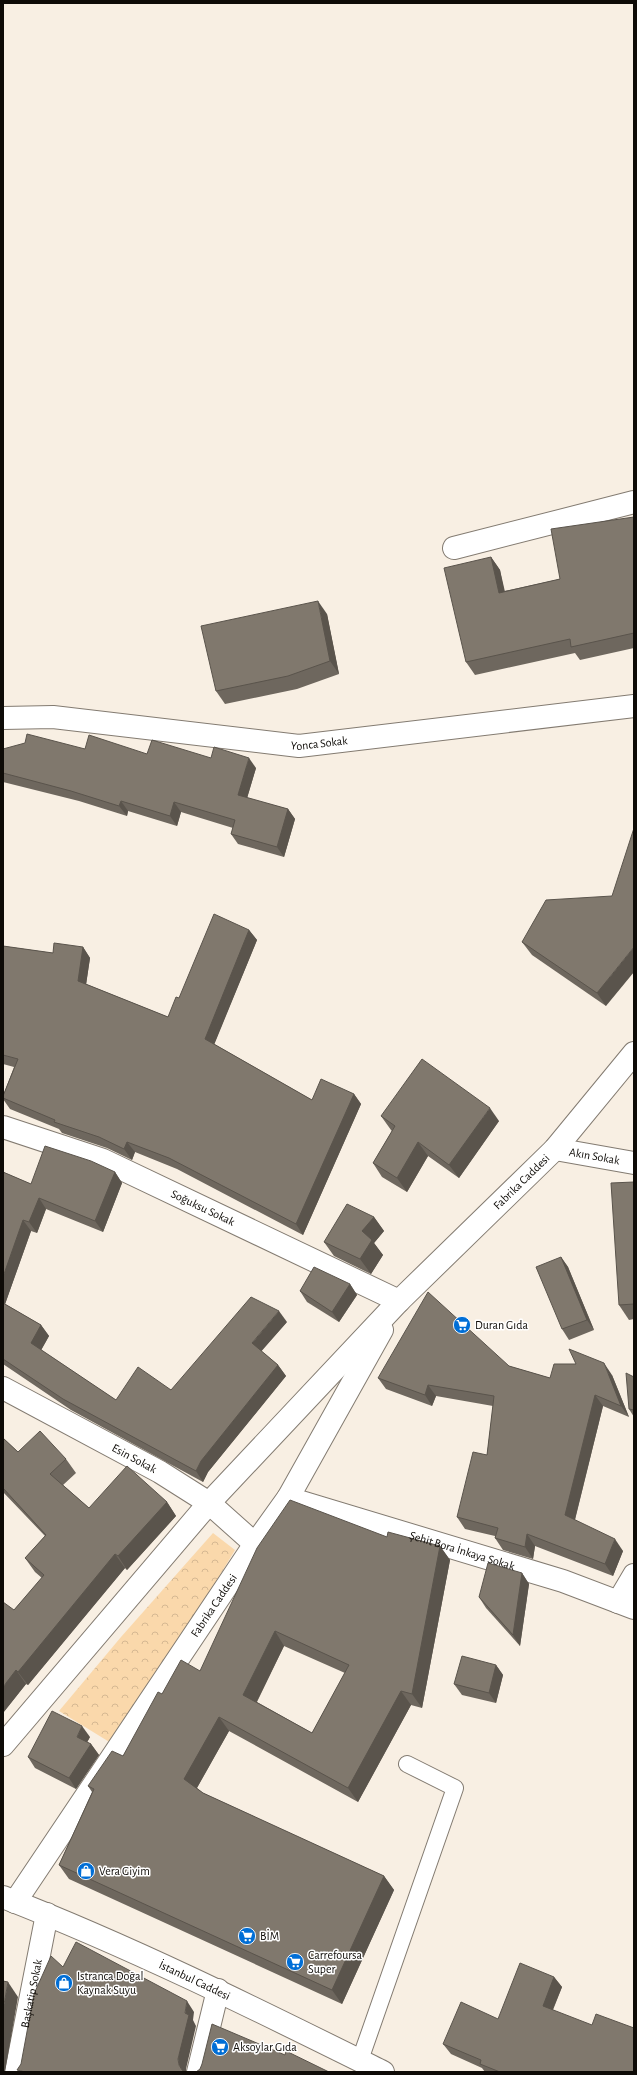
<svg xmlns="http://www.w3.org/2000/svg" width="637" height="2075" font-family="'Alegreya Sans',sans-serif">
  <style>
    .park { fill: url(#park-crowns) }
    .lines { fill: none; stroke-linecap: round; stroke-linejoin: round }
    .lane-casing { stroke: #837b71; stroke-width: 18 }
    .street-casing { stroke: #837b71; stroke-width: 24 }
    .primary-casing { stroke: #837b71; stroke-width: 24 }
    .highway-casing { stroke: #837b71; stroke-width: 24 }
    .lane { stroke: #fff; stroke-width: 16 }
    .street { stroke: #fff; stroke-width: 22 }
    .primary { stroke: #fff; stroke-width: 22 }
    .highway { stroke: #fff; stroke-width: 22 }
    .wall { fill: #6e675e; fill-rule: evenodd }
    .shaded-wall { fill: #5a544c }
    .building { fill: #80786d; stroke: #5a544c; fill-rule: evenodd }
    .labels { text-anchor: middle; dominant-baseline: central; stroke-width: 3; stroke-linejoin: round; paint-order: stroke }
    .street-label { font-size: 12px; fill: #0e0b07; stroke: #fff }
    .poi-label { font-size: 12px; fill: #0e0b07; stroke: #fff; text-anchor: start }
  </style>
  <defs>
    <pattern id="park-crowns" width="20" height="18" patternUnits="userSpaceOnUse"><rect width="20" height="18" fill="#fad8ab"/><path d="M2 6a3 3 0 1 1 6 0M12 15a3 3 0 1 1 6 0" fill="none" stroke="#d5b892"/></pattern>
  </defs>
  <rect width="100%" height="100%" fill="#f8efe3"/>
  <!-- park -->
  <path class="park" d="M213 1533 235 1550 163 1670 111 1743 59 1711 121 1637Z"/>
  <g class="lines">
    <defs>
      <path id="lane" d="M360 2060 455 1788 407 1764"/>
      <g id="street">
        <path d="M454 548 634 502"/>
        <path id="s1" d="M3 718 53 717 299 746 634 706"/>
        <path id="s2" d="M3 1127 103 1160 399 1301"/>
        <path id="s3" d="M555 1149 634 1163"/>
        <path id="s4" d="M3 1388 160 1472 209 1503 255 1544"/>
        <path id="s5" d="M288 1498 563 1581 634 1608"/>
        <path d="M618 1602 634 1575"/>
        <path id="s6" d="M16 2072 47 1914"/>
        <path d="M198 2072 218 1990"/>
      </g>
      <g id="primary">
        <path id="s7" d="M3 1745 209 1503 399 1301 555 1149 634 1053"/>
        <path id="s8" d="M15 1902 255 1544 288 1498 382 1330"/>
      </g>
      <g id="highway">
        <path id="s9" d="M3 1897C134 1948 258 2010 383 2072"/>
      </g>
    </defs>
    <!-- lane casing -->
    <use href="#lane" class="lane-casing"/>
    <!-- street casing -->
    <use href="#street" class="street-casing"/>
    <!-- primary casing -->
    <use href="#primary" class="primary-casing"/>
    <!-- highway casing -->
    <use href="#highway" class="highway-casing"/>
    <!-- lane -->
    <use href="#lane" class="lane"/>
    <!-- street -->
    <use href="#street" class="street"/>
    <!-- primary -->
    <use href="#primary" class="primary"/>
    <!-- highway -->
    <use href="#highway" class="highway"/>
  </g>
  <!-- wall -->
  <g class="wall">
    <path d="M634 517V648L580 660 575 653 475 675 466 662 491 557 500 570 504 591 560 579Z"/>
    <path d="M327 614 339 674 297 689 225 704 216 691Z"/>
    <path d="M3 749H85L147 754 211 758 256 768 247 798 288 809 295 819 284 857 238 844 231 834 233 828 181 812 177 826 128 811 127 816 79 801 3 782Z"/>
    <path d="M612 896 606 1006 532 955 522 942Z"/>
    <path d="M249 930 257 940 214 1044 312 1100 354 1094 361 1104 303 1235 177 1169 135 1152 132 1160 107 1148 62 1133 59 1129 10 1109 3 1099V1096L14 1067 3 1064V946L53 953 83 947 90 958 86 984 168 1017 179 998Z"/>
    <path d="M381 1116 499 1121 459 1178 428 1156 407 1192 382 1177 373 1163 392 1131 391 1130Z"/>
    <path d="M3 1172 31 1184 115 1172 122 1183 103 1232 46 1209 37 1233 31 1231 5 1304 41 1325 49 1336 41 1350 116 1400 171 1390 287 1322 261 1351 278 1365 286 1376 208 1472 203 1482 71 1410 3 1364Z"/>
    <path d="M634 1182V1319L629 1320 619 1305Z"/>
    <path d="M374 1217 384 1231 374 1243 383 1255 371 1274 334 1256 324 1242Z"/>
    <path d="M561 1257 568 1267 594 1330 569 1340 562 1329Z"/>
    <path d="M350 1284 357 1295 339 1322 307 1302 300 1291Z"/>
    <path d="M509 1366 550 1378 612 1375 629 1417 603 1406 575 1520 623 1551 613 1576 535 1546 533 1559 503 1550 495 1538V1536L465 1529 457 1517 487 1455 493 1406 436 1396 432 1406 386 1389 378 1378Z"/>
    <path d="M634 1377V1417L629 1409Z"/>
    <path d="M3 1438 18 1452 66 1459 76 1473 63 1485 89 1508 167 1502 176 1516 127 1570 125 1568 28 1685 26 1684 3 1713 14 1610 42 1578 35 1572 25 1558 45 1536 3 1492Z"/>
    <path d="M387 1537 440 1546 450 1560 422 1708 411 1705 358 1802 229 1731 197 1788 203 1793 384 1876 394 1890 342 2004 69 1879 59 1865 92 1792 88 1786 123 1756 162 1694 200 1671ZM284 1646 345 1673 312 1733 257 1702Z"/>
    <path d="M522 1573 529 1584 520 1646 486 1608 479 1597Z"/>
    <path d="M496 1665 503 1675 496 1703 462 1695 454 1684Z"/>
    <path d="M90 1737 87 1742 91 1744 99 1755 76 1789 35 1768 28 1757Z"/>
    <path d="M554 1977 562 1987 553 2010 634 2072H485L482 2068 451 2054 443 2044 498 2019Z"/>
  </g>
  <!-- shaded-wall -->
  <g class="shaded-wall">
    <path d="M491 557 500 570 508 605 499 593Z"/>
    <path d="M318 601 327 614 339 674 330 661Z"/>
    <path d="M249 758 256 768 245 805 238 795Z"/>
    <path d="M121 801 128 811 127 816 119 806Z"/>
    <path d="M174 802 181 812 177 826 170 816Z"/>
    <path d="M288 809 295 819 284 857 277 847Z"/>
    <path d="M249 930 257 940 212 1050 205 1039Z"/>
    <path d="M83 947 90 958 85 992 78 981Z"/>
    <path d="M634 947V972L606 1006 597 993Z"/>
    <path d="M354 1094 361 1104 303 1235 296 1224Z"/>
    <path d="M490 1108 499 1121 459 1178 449 1165Z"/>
    <path d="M127 1142 135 1152 132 1160 124 1149Z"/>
    <path d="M418 1142 428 1156 407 1192 397 1178Z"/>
    <path d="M115 1172 122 1183 103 1232 95 1221Z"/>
    <path d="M39 1198 46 1209 37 1233 29 1222Z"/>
    <path d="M374 1217 384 1231 374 1243 383 1255 371 1274 360 1259 362 1231Z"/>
    <path d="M23 1220 31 1231 3 1310V1277Z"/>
    <path d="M561 1257 568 1267 594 1330 587 1320Z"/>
    <path d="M350 1284 357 1295 339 1322 332 1312Z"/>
    <path d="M279 1311 287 1322 259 1354 252 1343Z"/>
    <path d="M41 1325 49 1336 39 1354 31 1343Z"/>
    <path d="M604 1363 612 1375 629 1417 621 1406Z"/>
    <path d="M278 1365 286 1376 208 1472 203 1482 196 1471 201 1461Z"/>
    <path d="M428 1385 436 1396 432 1406 425 1395Z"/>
    <path d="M595 1395 603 1406 573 1527 565 1515Z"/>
    <path d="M167 1502 176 1516 127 1570 118 1556Z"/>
    <path d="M527 1534 535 1546 533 1559 525 1547Z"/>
    <path d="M615 1539 623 1551 613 1576 605 1564Z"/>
    <path d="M440 1546 450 1560 422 1708 412 1694Z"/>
    <path d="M115 1554 125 1568 28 1685 18 1672Z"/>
    <path d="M522 1573 529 1584 520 1646 513 1635Z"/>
    <path d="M275 1631 284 1646 253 1709 243 1695Z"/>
    <path d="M496 1665 503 1675 496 1703 489 1693Z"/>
    <path d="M16 1670 26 1684 3 1713V1687Z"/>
    <path d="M401 1691 411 1705 358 1802 348 1788Z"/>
    <path d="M219 1717 229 1731 194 1793 184 1779Z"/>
    <path d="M82 1726 90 1737 84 1748 77 1737Z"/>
    <path d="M91 1744 99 1755 76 1789 69 1778Z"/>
    <path d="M384 1876 394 1890 342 2004 332 1990Z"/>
    <path d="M554 1977 562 1987 550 2016 543 2006Z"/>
    <path d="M8 1982 18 1997 5 2072H3V2010Z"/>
    <path d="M187 2001 194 2012 193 2020 196 2026 186 2069V2072H183L179 2065 178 2059Z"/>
  </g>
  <!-- building -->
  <g class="building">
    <path d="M634 517V633L571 647 570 639 466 662 444 568 491 557 499 593 560 579 551 529Z"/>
    <path d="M318 601 330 661 288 676 216 691 201 626Z"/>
    <path d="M27 734 85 749 89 735 147 754 152 740 211 758 214 747 249 758 238 795 288 809 277 847 231 834 235 820 174 802 170 816 121 801 119 806 71 791 3 773V749L25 743Z"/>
    <path d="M634 828V947L597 993 522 942 546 900 612 896Z"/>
    <path d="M214 914 249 930 205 1039 312 1100 321 1079 354 1094 296 1224 169 1158 127 1142 124 1149 99 1137 54 1122 55 1120 3 1098V1096L18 1059 3 1055V946L53 953 54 943 83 947 78 981 168 1017 176 997 179 998Z"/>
    <path d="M422 1059 490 1108 449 1165 418 1142 397 1178 373 1163 395 1126 381 1116Z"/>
    <path d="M45 1146 91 1161 115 1172 95 1221 39 1198 29 1222 23 1220 3 1277V1172L31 1184Z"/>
    <path d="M634 1182V1304L619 1305 611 1183Z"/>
    <path d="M347 1204 374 1217 362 1231 372 1240 360 1259 324 1242Z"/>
    <path d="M561 1257 587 1320 562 1329 536 1267Z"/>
    <path d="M314 1267 350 1284 332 1312 300 1291Z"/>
    <path d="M428 1292 509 1366 550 1378 554 1364H576L569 1349 604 1363 621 1406 595 1395 565 1515 615 1539 605 1564 527 1534 525 1547 495 1538 498 1528 457 1517 473 1452 487 1455 494 1396 428 1385 425 1395 378 1378Z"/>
    <path d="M251 1297 279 1311 252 1343 278 1365 201 1461 196 1471 63 1399 3 1359V1303L41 1325 31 1343 116 1400 138 1367 171 1390Z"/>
    <path d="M626 1373 634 1377V1410L629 1409Z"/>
    <path d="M40 1431 66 1459 50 1474 89 1508 127 1466 167 1502 118 1556 115 1554 18 1672 16 1670 3 1687V1602L14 1610 44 1575 25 1558 46 1535 3 1488V1438L18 1452Z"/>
    <path d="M290 1500 387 1537 388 1532 440 1546 412 1694 401 1691 348 1788 219 1717 184 1779 203 1793 384 1876 332 1990 59 1865 94 1789 88 1786 112 1751 123 1756 158 1692 162 1694 181 1660 200 1671 257 1548ZM275 1631 349 1665 312 1733 243 1695Z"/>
    <path d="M488 1563 522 1573 513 1635 479 1597Z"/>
    <path d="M462 1656 496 1665 489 1693 454 1684Z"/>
    <path d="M52 1711 82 1726 77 1737 91 1744 69 1778 28 1757Z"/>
    <path d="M76 1942 187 2001 185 2013 189 2015 178 2059 179 2065 182 2070 185 2072H25L17 2070 21 2064 34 1994 51 1956 63 1967Z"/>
    <path d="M520 1963 554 1977 543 2006 592 2025 596 2014 634 2028V2072H500L480 2064 481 2060 443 2044 461 2002 498 2019Z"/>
    <path d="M3 1981 8 1982 3 2010Z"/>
    <path d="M212 2024 285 2055 286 2051 329 2072H196L200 2069 202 2064Z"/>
  </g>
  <!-- icons -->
  <defs>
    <symbol id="supermarket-disc" viewBox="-11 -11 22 22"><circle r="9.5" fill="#006ed6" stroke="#fff"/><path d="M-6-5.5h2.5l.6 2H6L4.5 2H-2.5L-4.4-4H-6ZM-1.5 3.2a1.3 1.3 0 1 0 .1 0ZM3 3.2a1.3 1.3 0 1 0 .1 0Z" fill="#fff"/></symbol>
    <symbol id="shop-disc" viewBox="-11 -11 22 22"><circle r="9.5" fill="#006ed6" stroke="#fff"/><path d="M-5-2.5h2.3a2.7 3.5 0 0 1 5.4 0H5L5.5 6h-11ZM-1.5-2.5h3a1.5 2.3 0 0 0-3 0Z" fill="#fff"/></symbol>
  </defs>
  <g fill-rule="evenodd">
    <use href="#supermarket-disc" x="452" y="1315" width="20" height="20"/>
    <use href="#shop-disc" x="76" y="1861" width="20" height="20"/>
    <use href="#supermarket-disc" x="237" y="1926" width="20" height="20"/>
    <use href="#supermarket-disc" x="285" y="1952" width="20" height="20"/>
    <use href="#shop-disc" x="54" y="1973" width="20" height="20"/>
    <use href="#supermarket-disc" x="210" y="2037" width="20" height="20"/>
  </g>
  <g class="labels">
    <!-- street labels -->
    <g class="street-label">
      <text stroke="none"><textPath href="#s1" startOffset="318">Yonca Sokak</textPath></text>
      <text stroke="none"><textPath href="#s3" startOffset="40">Akın Sokak</textPath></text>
      <text stroke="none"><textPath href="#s7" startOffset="766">Fabrika Caddesi</textPath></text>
      <text stroke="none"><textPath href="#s2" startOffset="216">Soğuksu Sokak</textPath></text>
      <text stroke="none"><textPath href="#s4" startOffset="149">Esin Sokak</textPath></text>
      <text stroke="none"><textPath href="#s5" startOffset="182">Şehit Bora İnkaya Sokak</textPath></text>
      <text stroke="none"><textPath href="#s8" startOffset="357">Fabrika Caddesi</textPath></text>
      <text stroke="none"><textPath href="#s9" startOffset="209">İstanbul Caddesi</textPath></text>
      <text stroke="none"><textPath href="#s6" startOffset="80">Başkatip Sokak</textPath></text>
    </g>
    <!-- poi labels -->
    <g class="poi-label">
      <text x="475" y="1325">Duran Gıda</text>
      <text x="99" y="1871">Vera Giyim</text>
      <text x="260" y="1936">BİM</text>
      <text x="308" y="1955">Carrefoursa<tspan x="308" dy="14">Super</tspan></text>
      <text x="77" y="1976">Istranca Doğal<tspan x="77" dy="14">Kaynak Suyu</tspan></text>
      <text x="233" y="2047">Aksoylar Gıda</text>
    </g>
  </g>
  <!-- border -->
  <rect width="637" height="2075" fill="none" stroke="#0e0b07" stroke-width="8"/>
</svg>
